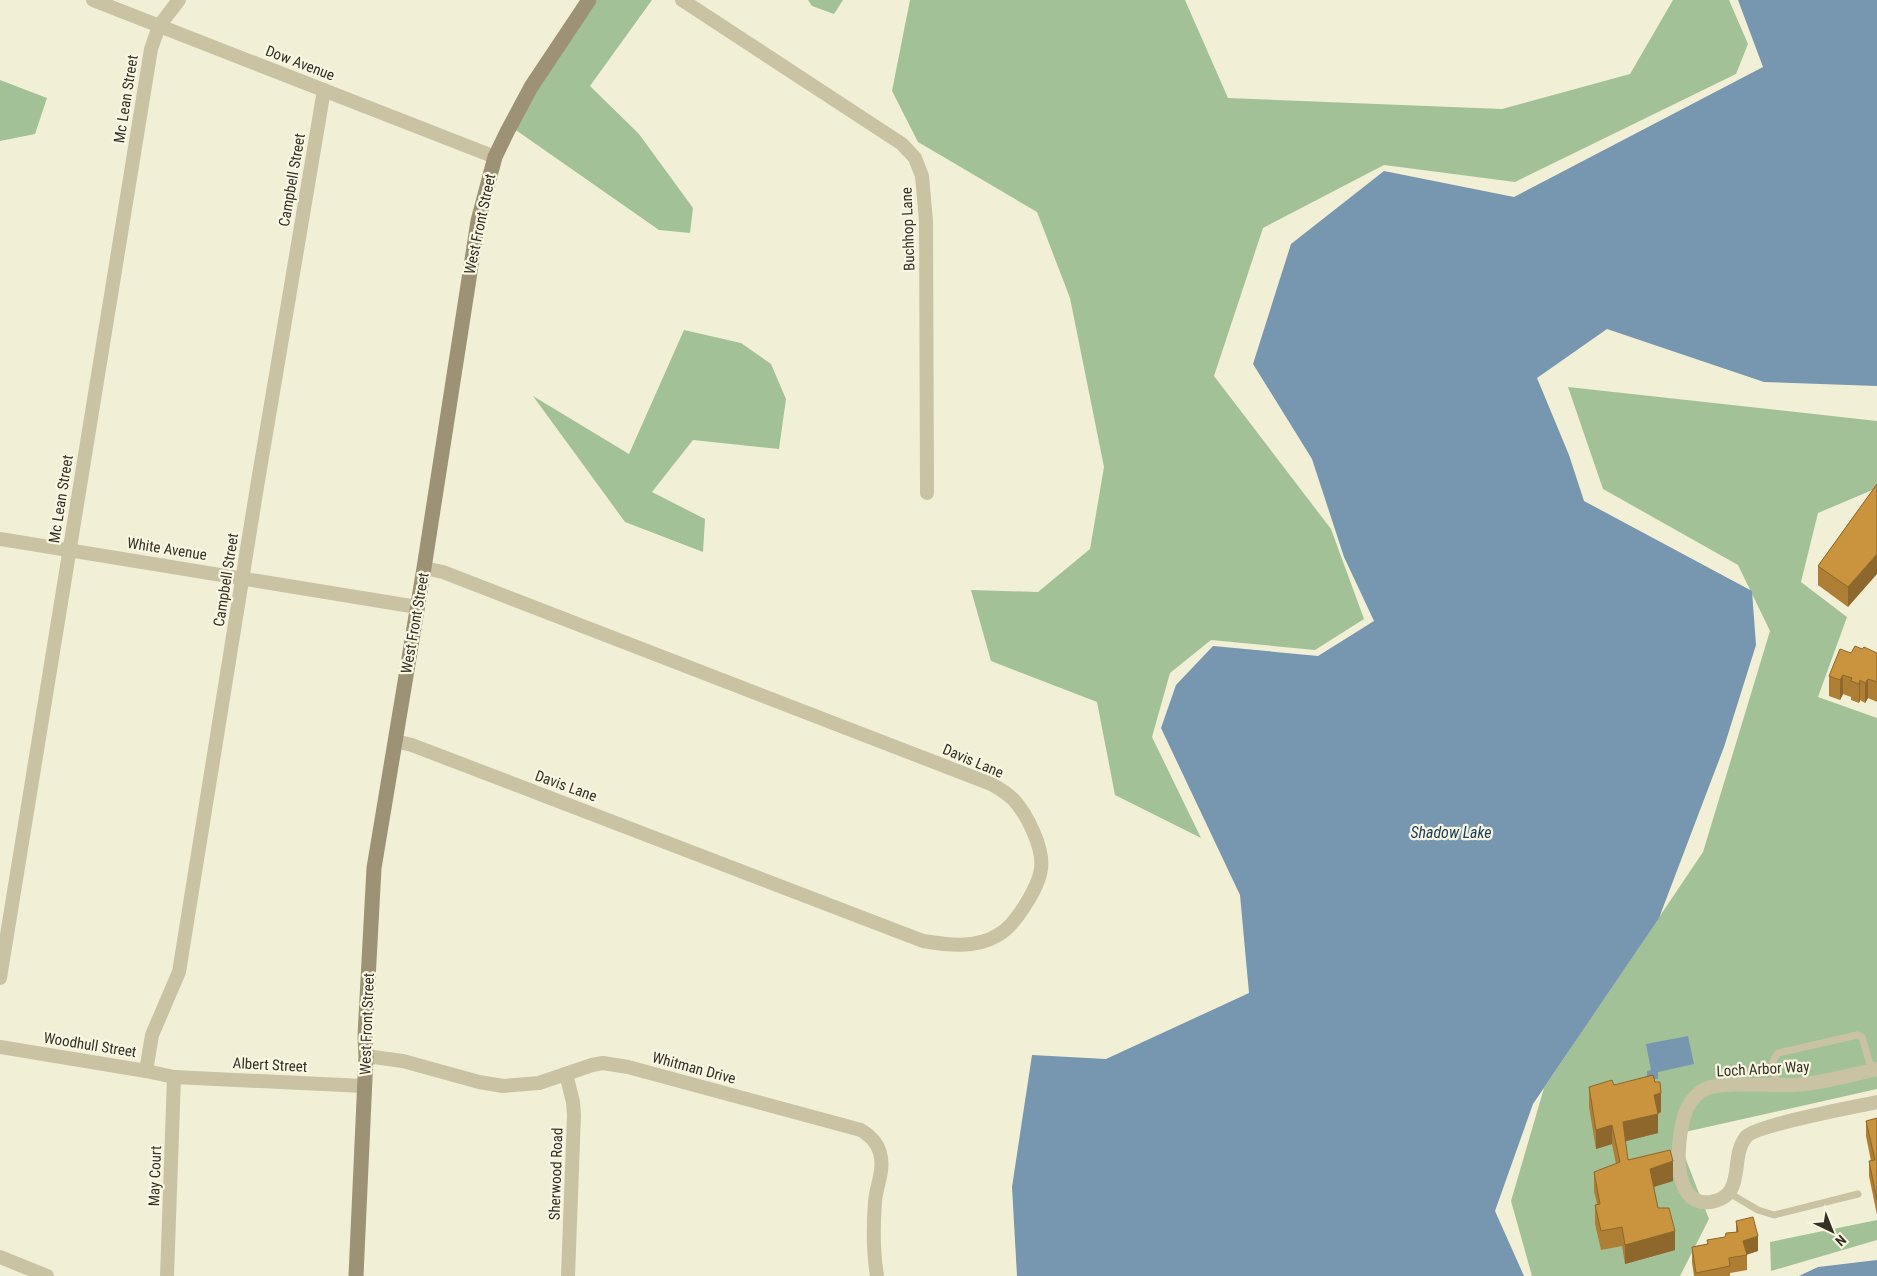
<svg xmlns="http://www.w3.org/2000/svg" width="1877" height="1276" font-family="'Roboto Condensed',sans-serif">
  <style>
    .green { fill: #a3c197 }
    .water { fill: #7697af }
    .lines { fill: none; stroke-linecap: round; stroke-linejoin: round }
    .lane { stroke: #cac3a3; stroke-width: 7 }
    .street { stroke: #cac3a3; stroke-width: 14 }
    .secondary { stroke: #9d9275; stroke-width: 15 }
    .wall { fill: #ae7e34 }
    .shaded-wall { fill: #8d672b }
    .building { fill: #ca933d; stroke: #8d672b }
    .labels { text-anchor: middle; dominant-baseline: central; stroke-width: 4.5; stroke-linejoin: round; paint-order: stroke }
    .street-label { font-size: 15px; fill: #343025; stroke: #f9f7e3 }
    .water-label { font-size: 16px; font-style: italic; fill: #1a3c57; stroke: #f9f7e3 }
  </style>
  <rect width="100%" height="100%" fill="#f2efd7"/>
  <!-- green -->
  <g class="green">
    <path d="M592 0H652L590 86 639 134 693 208 690 233 659 230 510 126Z"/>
    <path d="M808 0H843L834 14 812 6Z"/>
    <path d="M910 0H1185L1228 98 1502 109 1630 74 1673 0H1729L1748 44 1736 74 1515 182 1384 165 1263 228 1214 376 1331 529 1364 619 1315 650 1211 640 1170 673 1152 737 1201 838 1115 795 1097 702 991 661 971 590 1038 592 1090 549 1104 467 1070 298 1037 212 918 142 892 91Z"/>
    <path d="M0 80 47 98 35 134 0 141Z"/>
    <path d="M684 330 741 343 771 364 786 399 779 449 693 440 652 492 705 519 703 552 625 522 533 396 629 454Z"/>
    <path d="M1568 387 1877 421V488L1818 513 1801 582 1847 617 1818 697 1877 718V1089L1676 1134 1709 1219 1680 1276H1532L1511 1201 1544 1088 1703 852 1770 631 1738 565 1603 489Z"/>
    <path d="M1877 1220V1240L1771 1271 1770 1242Z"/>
  </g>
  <!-- water -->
  <g class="water">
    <path d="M1738 0H1877V386L1764 382 1607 329 1537 378 1569 455 1584 501 1752 591 1756 645 1724 747 1659 918 1533 1104 1495 1211 1524 1276H1017L1012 1187 1032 1055 1106 1059 1249 993 1240 895 1161 728 1176 685 1213 646 1318 656 1374 621 1344 557 1312 459 1253 364 1291 244 1384 171 1514 197 1763 67Z"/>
    <path d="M1688 1036 1694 1064 1658 1072V1079L1647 1080V1071L1651 1070 1646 1044Z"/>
    <path d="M1877 1260V1276H1799L1818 1267Z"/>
  </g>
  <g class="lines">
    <!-- lane -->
    <g class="lane">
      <path d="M1778 1085C1774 1072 1768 1065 1778 1053L1857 1035 1862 1037 1872 1071"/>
      <path d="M1729 1193 1758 1210 1774 1215 1858 1194"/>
    </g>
    <!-- street -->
    <g class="street">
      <path d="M93 0 495 157"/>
      <path d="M682 0 902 144 915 158 922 176 926 221 927 493"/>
      <path d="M0 539 417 607"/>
      <path d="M395 741 412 745 923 941C948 945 975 949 998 935 1009 929 1017 918 1024 907 1031 896 1039 883 1041 869 1044 848 1027 814 1013 799 1006 793 999 788 991 784L443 572 424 568"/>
      <path d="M0 978 151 49 159 26 179 0"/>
      <path d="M0 1047 146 1071 174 1077 364 1086"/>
      <path d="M366 1056 403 1061 479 1082 503 1086 539 1083 592 1065 603 1063 628 1067 861 1130C870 1136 877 1142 880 1153 885 1170 876 1186 875 1202 873 1228 873 1251 877 1276"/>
      <path d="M1877 1069C1850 1075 1823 1083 1795 1085 1773 1086 1722 1081 1705 1089 1697 1093 1691 1101 1687 1108 1677 1132 1668 1208 1711 1202 1747 1196 1729 1157 1746 1137 1756 1125 1855 1107 1877 1102"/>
      <path d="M146 1071 152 1035 179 972 257 487 324 90"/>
      <path d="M566 1074 573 1102 574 1115 568 1276"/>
      <path d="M0 1257 47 1276"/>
      <path d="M167 1276 174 1077"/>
    </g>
    <!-- secondary -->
    <path class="secondary" d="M356 1276 366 1056 365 1036 374 868 424 568 478 221 495 157 507 132 531 87 589 0"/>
  </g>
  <!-- wall -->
  <g class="wall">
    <path d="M1877 484 1848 607 1818 585V566Z"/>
    <path d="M1862 649 1877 653V702L1868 698 1865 703 1860 700 1859 703 1851 700V697L1843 694 1840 700 1829 696V676Z"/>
    <path d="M1614 1085 1661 1112 1658 1114V1133L1625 1141 1628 1160 1673 1181 1654 1187 1658 1208 1675 1250 1625 1264 1622 1246 1601 1250 1595 1224V1205L1597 1204 1594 1191V1172L1616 1164 1612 1144 1596 1149 1589 1107V1087Z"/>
    <path d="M1877 1118V1215L1869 1176V1161H1871L1866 1136V1121Z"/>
    <path d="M1736 1221 1758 1251 1747 1254V1270L1730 1273V1276H1694L1692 1262V1247L1707 1244V1240L1725 1237 1736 1232Z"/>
  </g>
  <!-- shaded-wall -->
  <g class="shaded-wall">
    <path d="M1877 554V574L1848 607V587Z"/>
    <path d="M1843 675V694L1840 700V680Z"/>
    <path d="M1868 679V698L1865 703V683Z"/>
    <path d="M1860 680V700L1859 703V684Z"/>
    <path d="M1661 1093V1112L1655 1115 1658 1114V1133L1623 1142V1122L1654 1095Z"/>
    <path d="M1612 1125V1144L1596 1149V1130Z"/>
    <path d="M1673 1161V1181L1650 1188V1169Z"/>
    <path d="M1675 1231V1250L1625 1264V1245Z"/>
    <path d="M1758 1236V1251L1743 1256V1241Z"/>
  </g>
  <!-- building -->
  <g class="building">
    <path d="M1877 484V554L1848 587 1818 566Z"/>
    <path d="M1855 646 1862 649 1864 647 1877 653V682L1868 679 1865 683 1860 680 1859 684 1851 681 1852 678 1843 675 1840 680 1829 676 1840 649 1851 653Z"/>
    <path d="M1653 1075 1655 1082H1660L1661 1093 1654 1095 1658 1114 1623 1122 1628 1160 1670 1150 1673 1161 1650 1169 1658 1208H1669L1675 1231 1625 1245 1622 1227 1601 1231 1595 1205 1600 1204 1594 1172 1620 1162 1612 1125 1596 1130 1589 1087 1612 1080 1614 1085Z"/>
    <path d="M1877 1118V1200L1869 1161 1875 1160 1866 1121Z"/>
    <path d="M1753 1217 1758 1236 1743 1241 1747 1255 1729 1258 1730 1266 1696 1273 1692 1247 1708 1244 1707 1240 1725 1237 1726 1233 1738 1232 1736 1221Z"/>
  </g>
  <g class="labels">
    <!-- street labels -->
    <g class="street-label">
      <text transform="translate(300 63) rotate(21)">Dow Avenue</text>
      <text transform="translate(126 99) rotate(-81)">Mc Lean Street</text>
      <text transform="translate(292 180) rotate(-80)">Campbell Street</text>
      <text transform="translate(480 224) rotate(-78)">West Front Street</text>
      <text transform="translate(908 229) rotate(-92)">Buchhop Lane</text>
      <text transform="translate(61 499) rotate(-81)">Mc Lean Street</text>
      <text transform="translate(167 549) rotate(9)">White Avenue</text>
      <text transform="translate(226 580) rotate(-81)">Campbell Street</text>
      <text transform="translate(415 623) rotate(-80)">West Front Street</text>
      <text transform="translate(973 761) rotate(23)">Davis Lane</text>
      <text transform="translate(566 786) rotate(20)">Davis Lane</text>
      <text transform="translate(367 1024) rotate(-88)">West Front Street</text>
      <text transform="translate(90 1045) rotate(9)">Woodhull Street</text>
      <text transform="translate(270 1065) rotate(3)">Albert Street</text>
      <text transform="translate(694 1068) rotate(15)">Whitman Drive</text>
      <text transform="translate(1763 1069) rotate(-3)">Loch Arbor Way</text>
      <text transform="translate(556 1174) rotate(-88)">Sherwood Road</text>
      <text transform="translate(155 1176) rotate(-88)">May Court</text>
    </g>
    <!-- water labels -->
    <g class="water-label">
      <text x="1451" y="832">Shadow Lake</text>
    </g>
  </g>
  <!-- north arrow -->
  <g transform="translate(1832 1231) rotate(137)" stroke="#f9f7e3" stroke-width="4" paint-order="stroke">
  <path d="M0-4L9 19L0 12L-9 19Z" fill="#343025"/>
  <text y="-8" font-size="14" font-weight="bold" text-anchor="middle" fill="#343025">N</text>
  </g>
</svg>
